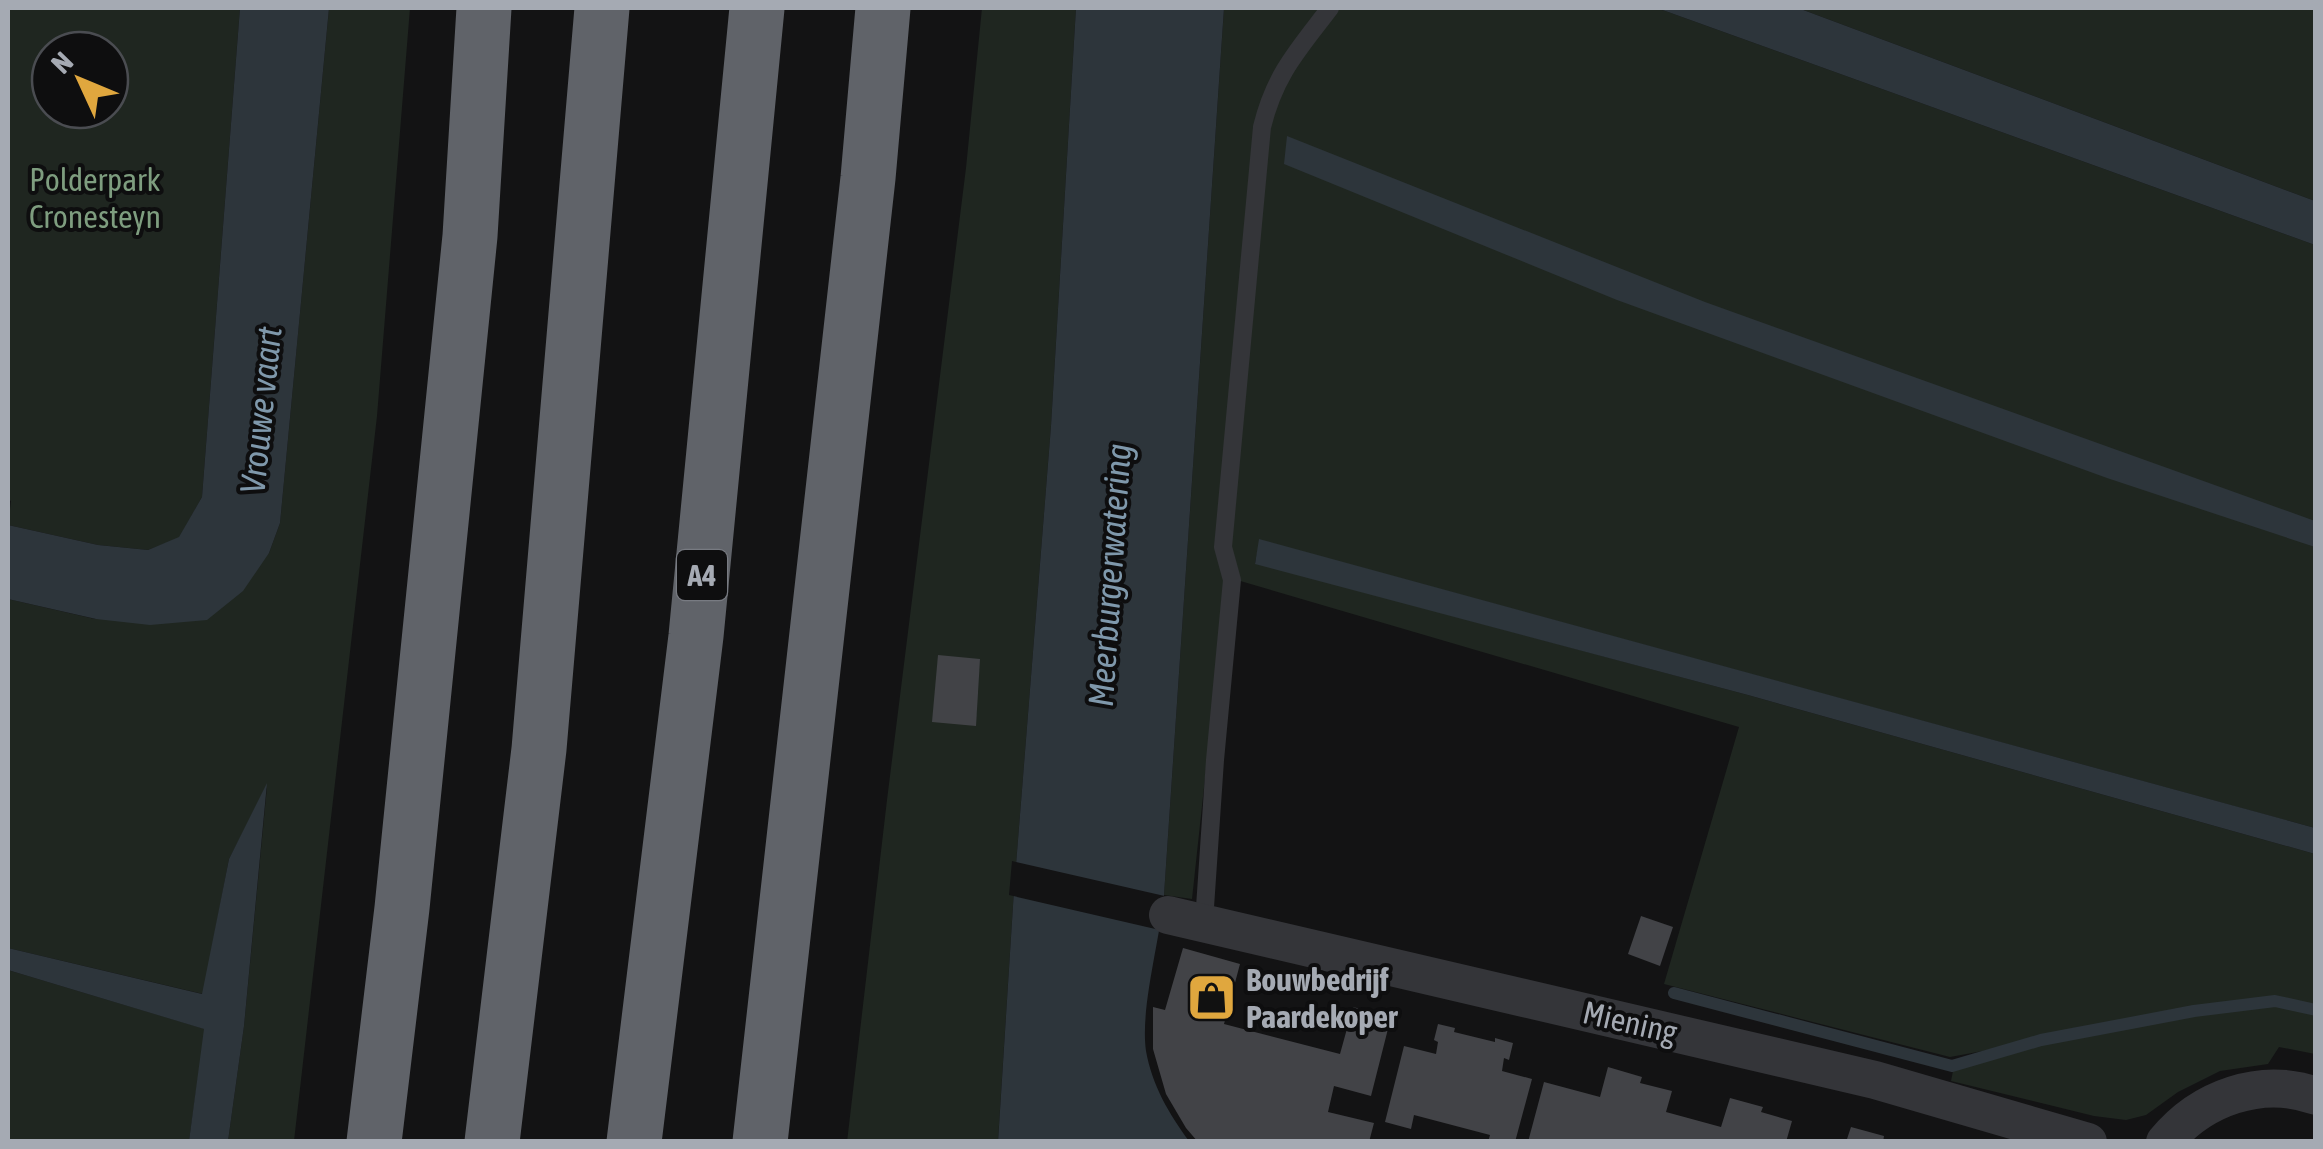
<svg xmlns="http://www.w3.org/2000/svg" width="2323" height="1149" font-family="'Asap Condensed',sans-serif">
  <style>
    .green { fill: #1f2620; fill-rule: evenodd }
    .water { fill: #2d353b }
    .pier { fill: #131314 }
    .lines { fill: none; stroke-linecap: round; stroke-linejoin: round }
    .stream { stroke: #2d353b; stroke-width: 12 }
    .building { fill: #424347 }
    .service { stroke: #343539; stroke-width: 18 }
    .minor { stroke: #343539; stroke-width: 38 }
    .motorway { stroke: #606369; stroke-width: 55 }
    .labels { text-anchor: middle; dominant-baseline: central; stroke-width: 8; stroke-linejoin: round; paint-order: stroke }
    .shield { fill: #0e0e0f; stroke: #787b82; stroke-width: 2.5 }
    .shield-label { font-size: 30px; font-weight: bold; fill: #a5aab3 }
    .park-label { font-size: 32px; fill: #7e9d7f; stroke: #0e0e0f }
    .poi-label { font-size: 32px; font-weight: bold; fill: #a5aab3; stroke: #0e0e0f; text-anchor: start }
    .street-label { font-size: 32px; fill: #a5aab3; stroke: #0e0e0f }
    .water-label { font-size: 35px; font-style: italic; fill: #7f98ab; stroke: #0e0e0f }
  </style>
  <rect width="100%" height="100%" fill="#131314"/>
  <!-- green -->
  <g class="green">
    <path d="M8 8H240L202 497 179 538 148 550 98 545 8 525 11 501 8 499ZM50 50H110V110H50Z"/>
    <path d="M329 8H410L377 416 294 1141H228L244 1026 267 787 229 859 203 994 8 948V599L95 619 269 553 280 523Z"/>
    <path d="M982 8H1076L1051 426 1014 890 998 1141 847 1142 887 800 966 168Z"/>
    <path d="M1224 8H1657L2315 245V828L1260 540 1255 563 1748 695 2315 854V1054L2279 1047 2268 1064 2220 1071 2178 1092 2146 1115 2126 1120 2094 1116 1951 1081 1953 1071 2032 1042 1950 1057 1664 984 1739 727 1237 580 1229 555 1192 899 1164 895Z"/>
    <path d="M1798 8H2315V201Z"/>
    <path d="M8 970 205 1029 189 1141H8Z"/>
  </g>
  <!-- water -->
  <g class="water">
    <path d="M240 8H329L280 523 269 553 243 591 207 620 150 625 96 619 8 599V525L98 545 148 550 179 537 202 497Z"/>
    <path d="M1076 8H1224L1164 895C1160 941 1140 1008 1146 1051 1152 1085 1169 1114 1189 1141L998 1142 1014 890 1051 426Z"/>
    <path d="M1657 8H1798L2315 201V245Z"/>
    <path d="M1287 136 1705 302 2315 521V547L2107 478 1617 300 1284 164Z"/>
    <path d="M1259 539 2315 828V854L1748 695 1255 564Z"/>
    <path d="M267 783 244 1026 228 1141H189L204 1029 8 970V948L202 994 229 859Z"/>
  </g>
  <!-- pier -->
  <path class="pier" d="M1012 861 1169 897 1164 931 1009 895Z"/>
  <g class="lines">
    <!-- stream -->
    <path class="stream" d="M1674 993 1952 1066 2041 1040 2194 1011 2275 1001 2316 1010"/>
  </g>
  <!-- building -->
  <g class="building">
    <path d="M938 655 980 659 976 726 932 722Z"/>
    <path d="M1641 916 1673 927 1660 966 1628 954Z"/>
    <path d="M1183 948 1240 964 1224 1024 1340 1054 1353 1007 1391 1017 1371 1096 1334 1086 1328 1112 1374 1123 1369 1142H1198L1186 1128 1166 1094 1153 1049V1007L1165 1010Z"/>
    <path d="M1438 1024 1455 1028 1454 1032 1495 1042V1038L1513 1043 1509 1060 1504 1058 1502 1071 1532 1079 1515 1142H1488L1490 1135 1414 1115 1411 1129 1385 1122 1404 1046 1436 1054 1438 1042 1434 1040Z"/>
    <path d="M1608 1067 1642 1077 1640 1083 1672 1091 1666 1112 1721 1127 1730 1098 1763 1107 1761 1112 1792 1121 1786 1142H1528L1544 1082 1600 1097Z"/>
    <path d="M1851 1127 1884 1136 1883 1142H1846Z"/>
  </g>
  <g class="lines">
    <!-- service -->
    <path class="service" d="M1204 922 1215 760 1232 580 1223 547 1262 127C1275 74 1298 50 1330 8"/>
    <!-- minor -->
    <g class="minor">
      <path d="M1168 915 1875 1080 2088 1142"/>
      <path d="M2165 1142C2201 1098 2261 1076 2316 1096"/>
    </g>
    <!-- motorway -->
    <g class="motorway">
      <path d="M374 1142 402 908 470 236 484 8"/>
      <path d="M492 1142 539 749 602 8"/>
      <path d="M634 1142 696 636 757 8"/>
      <path d="M760 1142 868 178 883 8"/>
    </g>
  </g>
  <!-- icons -->
  <defs>
    <symbol id="shop-square" viewBox="-11 -11 22 22"><rect x="-9" y="-9" width="18" height="18" rx="4" fill="#e0a73e" stroke="#0e0e0f"/><path d="M-5-2.5h2.3a2.7 3.5 0 0 1 5.4 0H5L5.5 6h-11ZM-1.5-2.5h3a1.5 2.3 0 0 0-3 0Z" fill="#111"/></symbol>
  </defs>
  <g fill-rule="evenodd">
    <use href="#shop-square" x="1184" y="970" width="55" height="55"/>
  </g>
  <g class="labels">
    <!-- shield labels -->
    <rect class="shield" x="677" y="550" width="50" height="50" rx="8"/>
    <g class="shield-label">
      <text x="702" y="575">A4</text>
    </g>
    <!-- park labels -->
    <g class="park-label">
      <text x="95" y="179">Polderpark<tspan x="95" dy="37">Cronesteyn</tspan></text>
    </g>
    <!-- poi labels -->
    <g class="poi-label">
      <text x="1246" y="979">Bouwbedrijf<tspan x="1246" dy="37">Paardekoper</tspan></text>
    </g>
    <!-- street labels -->
    <g class="street-label">
      <text transform="translate(1630 1022) rotate(13)">Miening</text>
    </g>
    <!-- water labels -->
    <g class="water-label">
      <text transform="translate(260 410) rotate(-84)">Vrouwe vaart</text>
      <text transform="translate(1109 575) rotate(-86)">Meerburgerwatering</text>
    </g>
  </g>
  <!-- border -->
  <rect width="2323" height="1149" fill="none" stroke="#a5aab3" stroke-width="20"/>
  <!-- north arrow -->
  <g transform="translate(80 80) rotate(314)"><circle r="48" fill="#0e0e0f" stroke="#4a4c51" stroke-width="2.5"/>
  <path d="M0-8L18 38L0 25L-18 38Z" fill="#e0a73e"/>
  <text y="-15" font-size="28" font-weight="bold" text-anchor="middle" fill="#a5aab3">N</text>
  </g>
</svg>
